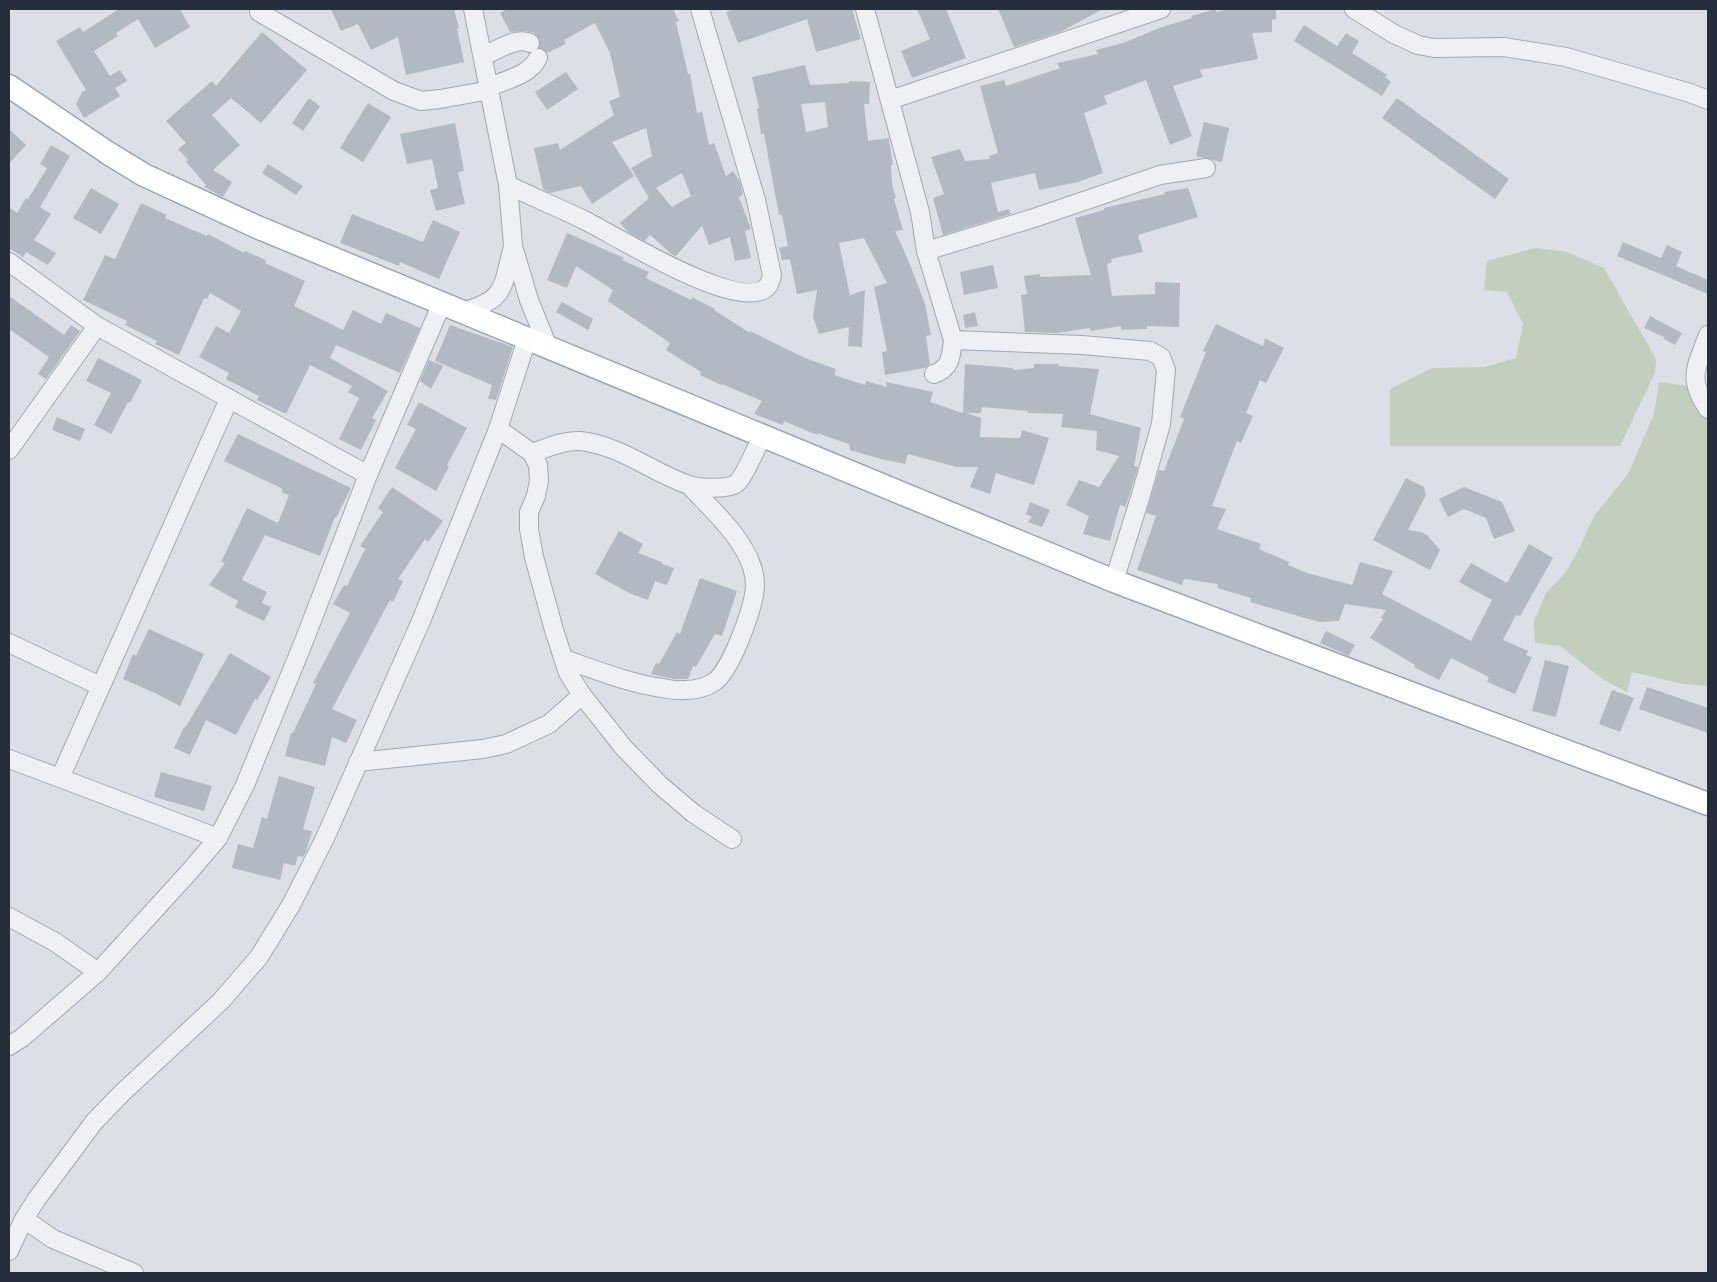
<svg xmlns="http://www.w3.org/2000/svg" width="1717" height="1282" font-family="'Fira Sans',sans-serif">
  <style>
    .green { fill: #c2cfbd }
    .building { fill: #b3b9c2; fill-rule: evenodd }
    .lines { fill: none; stroke-linecap: round; stroke-linejoin: round }
    .minor-casing { stroke: #a2a7af; stroke-width: 20 }
    .major-casing { stroke: #9ba5b1; stroke-width: 25 }
    .minor { stroke: #eef0f4; stroke-width: 18 }
    .major { stroke: #fff; stroke-width: 22 }
  </style>
  <rect width="100%" height="100%" fill="#dce0e6"/>
  <!-- green -->
  <g class="green">
    <path d="M1535 248 1567 252 1604 268 1656 359 1655 373 1620 446H1390V389L1432 368 1485 367 1516 358 1523 324 1507 292 1484 290 1487 261Z"/>
    <path d="M1659 382 1703 388 1708 398V686L1683 684 1632 672 1627 692 1604 680 1560 646 1535 643 1534 621 1546 593 1566 572 1580 547 1594 516 1628 474 1654 414Z"/>
  </g>
  <!-- building -->
  <g class="building">
    <path d="M119 9H180L190 27 155 48 138 19 116 33 118 36 94 51 110 76 120 70 127 81 115 88 120 96 84 118 76 104 82 92 86 90 56 41 80 27 83 32Z"/>
    <path d="M331 9H454L459 28 457 29 464 62 406 75 398 37 371 50 358 24 341 31Z"/>
    <path d="M507 9H673L679 21 676 22 688 74H690L697 113 702 112 709 145 714 143 726 176 733 171 740 182 743 195 739 197 751 229 745 231 751 258 735 261 730 237 709 245 702 226 675 257 650 235 644 241 628 232 620 223 649 198 631 168 652 156 646 128 612 142 634 176 592 204 581 186 550 193 543 189 534 148 558 143 560 150 614 115 609 101 620 97 610 53 595 23 564 40 566 44 547 53 539 48 540 40 534 33 525 31 510 32 500 13ZM682 173 691 196 672 207 656 188Z"/>
    <path d="M736 9H852L861 39 816 52 807 19 738 43 726 12Z"/>
    <path d="M917 9H946L966 58 912 78 901 51 930 39Z"/>
    <path d="M998 9H1103L1060 32 1014 47Z"/>
    <path d="M1216 9V12L1228 9H1276V19L1272 20V32L1252 33 1258 59 1200 70 1203 77 1173 86 1192 136 1170 145 1146 80 1104 96 1107 104 1084 113 1103 173 1078 182 1039 190 1035 173 991 183 998 212 1009 209 1011 214 943 235 933 198 944 194 931 157 960 149 965 161 990 159 989 156 998 153 980 86 1004 80 1006 86 1060 68 1057 63 1098 54 1096 50 1123 43 1162 27 1192 18 1191 16Z"/>
    <path d="M1304 25 1337 46 1346 33 1359 41 1352 53 1387 75 1385 77 1391 82 1382 96 1294 41Z"/>
    <path d="M262 32 307 70 261 123 231 98 212 115 240 145 213 170 232 182 223 197 204 187 206 185 186 162 188 160 178 149 186 143 166 121 212 81 216 86Z"/>
    <path d="M805 65 810 85 849 83V81L870 82 869 104H864L868 141 889 138V140L893 165H891L892 184 896 198 894 199 903 230 895 231 909 262 925 304 931 335 926 336 930 364 925 368 885 375 882 352 887 351 874 287 887 283 864 238 839 243 850 295 865 290 862 347 848 346 849 327 819 334 813 317 817 290 797 294 790 259 782 260 779 248 788 246 782 215H779L764 134H761L757 109 759 108 752 77ZM825 102 828 127 806 132 801 104Z"/>
    <path d="M566 72 578 89 547 110 535 92Z"/>
    <path d="M309 98 320 106 303 131 292 123Z"/>
    <path d="M1397 98 1509 179 1495 199 1382 118Z"/>
    <path d="M368 103 391 117 363 162 340 148Z"/>
    <path d="M1204 122 1229 128 1222 162 1196 156Z"/>
    <path d="M455 123 464 171 458 172 465 204 436 211 430 190 438 188 432 159 407 164 400 134Z"/>
    <path d="M9 129 26 145 9 164Z"/>
    <path d="M51 145 70 156 40 207 51 214 34 240 56 253 48 265 26 252 23 257 9 248V207L17 213 26 198 28 199 47 168 40 164Z"/>
    <path d="M268 164 303 186 296 195 262 173Z"/>
    <path d="M91 188 119 204 101 234 73 218Z"/>
    <path d="M1188 188 1198 217 1138 235 1143 252 1111 259 1112 262 1107 264 1112 296 1155 294V282L1180 283 1179 327 1147 326V329L1121 330V326L1091 331 1090 328 1057 333 1025 332 1021 295 1027 294 1024 276 1040 274V277L1091 275 1075 218 1104 210V208L1165 194 1164 192Z"/>
    <path d="M141 203 167 215 165 218 207 236 208 234 244 253 245 251 266 260 265 263 305 281 294 306 343 330 353 310 381 324 386 313 420 328 400 373 336 345 330 358 388 391 372 418 376 420 361 450 339 439 359 398 348 392 352 386 310 365 286 414 257 400 259 396 226 379 229 373 199 357 216 326 229 333 241 311 210 293 207 299 204 298 179 355 155 344 157 341 125 325 127 321 83 300 105 255 115 259Z"/>
    <path d="M352 214 423 242 433 220 460 232 439 279 400 262 399 266 340 243Z"/>
    <path d="M567 233 624 258 622 260 649 272 646 278 691 300 692 297 715 309 714 310 750 333V331L805 358 836 369 834 375 865 385 866 381 887 387 886 382 933 392 930 402 963 413 965 364 1013 368V370L1034 368V364H1059L1058 366 1099 369 1090 414 1141 428 1134 466 1138 467 1126 506V507L1120 505 1110 541 1083 534 1089 516 1066 505 1079 480 1099 487 1119 456 1096 450 1097 431 1061 427 1063 414 1027 413 1028 411 982 407 981 413H967L981 418 980 437 1020 438 1022 430 1049 438 1034 485 996 473 990 494 970 487 978 467H957L908 454 905 464 881 459 850 450 849 444 817 433V435L784 421 783 425 754 414 762 401 722 384 721 385 700 375 701 372 666 350 670 343 608 301 613 290 576 266 567 288 547 280Z"/>
    <path d="M1623 242 1661 258 1667 245 1682 252 1676 266 1708 280V294L1617 256Z"/>
    <path d="M993 265 998 288 964 295 960 272Z"/>
    <path d="M9 296 64 335 71 325 80 331 46 379 38 374 49 357 9 329Z"/>
    <path d="M562 302 593 319 588 330 556 312Z"/>
    <path d="M975 312 978 326 965 328 963 315Z"/>
    <path d="M1650 316 1682 333 1675 345 1664 339V337L1644 328Z"/>
    <path d="M1216 324 1263 346 1265 338 1284 348 1266 383 1260 380 1246 413 1253 416 1241 443 1237 441 1212 506 1226 509 1217 529 1261 544 1259 549 1289 562 1288 565 1307 573 1352 585 1360 562 1393 571 1382 594 1471 641 1492 600 1459 582 1471 563 1507 583 1529 544 1553 558 1520 616 1516 615 1503 640 1528 651 1526 655 1532 657 1515 694 1487 682 1489 677 1451 658 1439 680 1414 667 1415 665 1370 638 1383 619 1381 618 1386 610 1345 604 1339 621 1319 622 1250 602 1251 598 1217 588 1218 584 1184 579 1182 585 1137 570 1156 516 1146 513 1159 470 1164 471 1184 419 1180 417 1206 352 1203 351Z"/>
    <path d="M450 325 513 347 496 400 488 399 492 385 435 361Z"/>
    <path d="M98 358 142 380 130 403 128 402 111 434 94 425 111 393 86 381Z"/>
    <path d="M429 360 443 366 431 389 420 381Z"/>
    <path d="M419 402 467 428 447 465 449 467 436 491 395 468 416 429 407 425Z"/>
    <path d="M57 417 85 429 80 441 52 430Z"/>
    <path d="M238 434 351 488 336 518 335 517 320 556 265 535 242 580 267 592 262 603 271 607 264 621 235 607 238 601 209 585 225 563 221 562 247 508 278 523 289 495 281 492 283 489 224 461Z"/>
    <path d="M1406 478 1424 487 1426 495 1408 530 1421 532 1427 535 1440 550 1430 570 1373 540Z"/>
    <path d="M392 487 443 521 428 542 425 539 398 579 403 581 393 602 390 600 332 709 357 720 346 743 332 737 325 766 285 756 291 733H293L316 684 313 683 350 613 333 604 344 585 347 586 365 549 360 546 383 512 378 508Z"/>
    <path d="M1464 487 1502 502 1515 531 1494 539 1486 518 1464 509 1448 517 1439 499Z"/>
    <path d="M1030 502 1050 510 1042 527 1028 522 1032 517 1026 514Z"/>
    <path d="M619 531 643 544 638 553 662 562V564L674 568 667 585 655 581 648 600 629 593 595 574Z"/>
    <path d="M700 578 737 591 722 636 715 634 696 667 693 666 688 679H674L651 674 656 663 659 664 677 632 680 634Z"/>
    <path d="M149 629 204 654 180 706 157 694 123 679 133 654 136 656Z"/>
    <path d="M1326 631 1355 645 1349 656 1320 643Z"/>
    <path d="M230 653 271 677 257 700 255 699 236 735 206 720 190 755 174 748 184 727 185 728Z"/>
    <path d="M1545 660 1569 666 1556 717 1532 711Z"/>
    <path d="M1647 687 1708 708V733L1639 709Z"/>
    <path d="M1612 690 1634 698 1620 732 1599 724Z"/>
    <path d="M161 772 212 786 204 811 154 797Z"/>
    <path d="M279 776 315 787 303 829 312 831 306 852 303 857 298 856 295 866 284 863 280 880 232 868 238 844 253 848 262 817 267 819Z"/>
  </g>
  <g class="lines">
    <defs>
      <g id="minor">
        <path d="M473 9 508 185 513 246 529 300 548 347"/>
        <path d="M865 9 920 212 926 251 953 340C951 356 951 368 934 374"/>
        <path d="M1354 9 1394 34 1418 45 1434 48 1504 47 1566 57 1690 93 1708 100"/>
        <path d="M259 12 394 91 421 101 440 99 490 90"/>
        <path d="M483 56C496 51 517 36 530 43"/>
        <path d="M489 87C506 80 530 75 538 58"/>
        <path d="M890 100 1161 9"/>
        <path d="M508 185C533 197 559 208 584 220 613 234 742 316 768 286 770 283 771 279 772 275L756 200 700 9"/>
        <path d="M926 251 1034 218 1160 175 1206 168"/>
        <path d="M9 262 97 326 368 475 442 303"/>
        <path d="M465 311C507 299 502 286 513 247"/>
        <path d="M1708 335C1696 368 1687 378 1708 409"/>
        <path d="M953 340 1082 345 1150 351 1161 357 1166 370 1161 424 1140 498 1114 581"/>
        <path d="M498 429 532 453 538 465 539 480 536 496 529 512V529L534 557 554 630 568 673 582 695 605 724 624 748 660 785 693 813 732 839"/>
        <path d="M9 450 97 326"/>
        <path d="M532 453C547 448 564 440 580 441 620 445 653 473 689 485 699 488 730 490 737 483 746 474 756 448 762 436"/>
        <path d="M9 643 100 686"/>
        <path d="M564 659C596 670 628 683 662 688 669 689 677 691 685 690 694 690 705 688 714 682 731 671 754 607 755 586 755 580 754 573 752 567 742 536 712 510 690 486"/>
        <path d="M9 759 60 778 229 399"/>
        <path d="M358 762 483 749 506 744 549 724 582 695"/>
        <path d="M60 778 218 838"/>
        <path d="M9 917 55 942 98 972"/>
        <path d="M9 1046 23 1037 98 972 190 871 218 838 245 785 304 641 368 475"/>
        <path d="M24 1219 53 1239 134 1273"/>
        <path d="M9 1251 24 1219 36 1200 94 1122 121 1094 221 1001 259 957 291 905 325 838 421 621 498 429 527 339"/>
      </g>
      <path id="major" d="M9 86 108 153 144 175 257 227 1114 581 1434 702 1708 804"/>
    </defs>
    <!-- minor casing -->
    <use href="#minor" class="minor-casing"/>
    <!-- major casing -->
    <use href="#major" class="major-casing"/>
    <!-- minor -->
    <use href="#minor" class="minor"/>
    <!-- major -->
    <use href="#major" class="major"/>
  </g>
  <!-- border -->
  <rect width="1717" height="1282" fill="none" stroke="#262e3b" stroke-width="20"/>
</svg>
